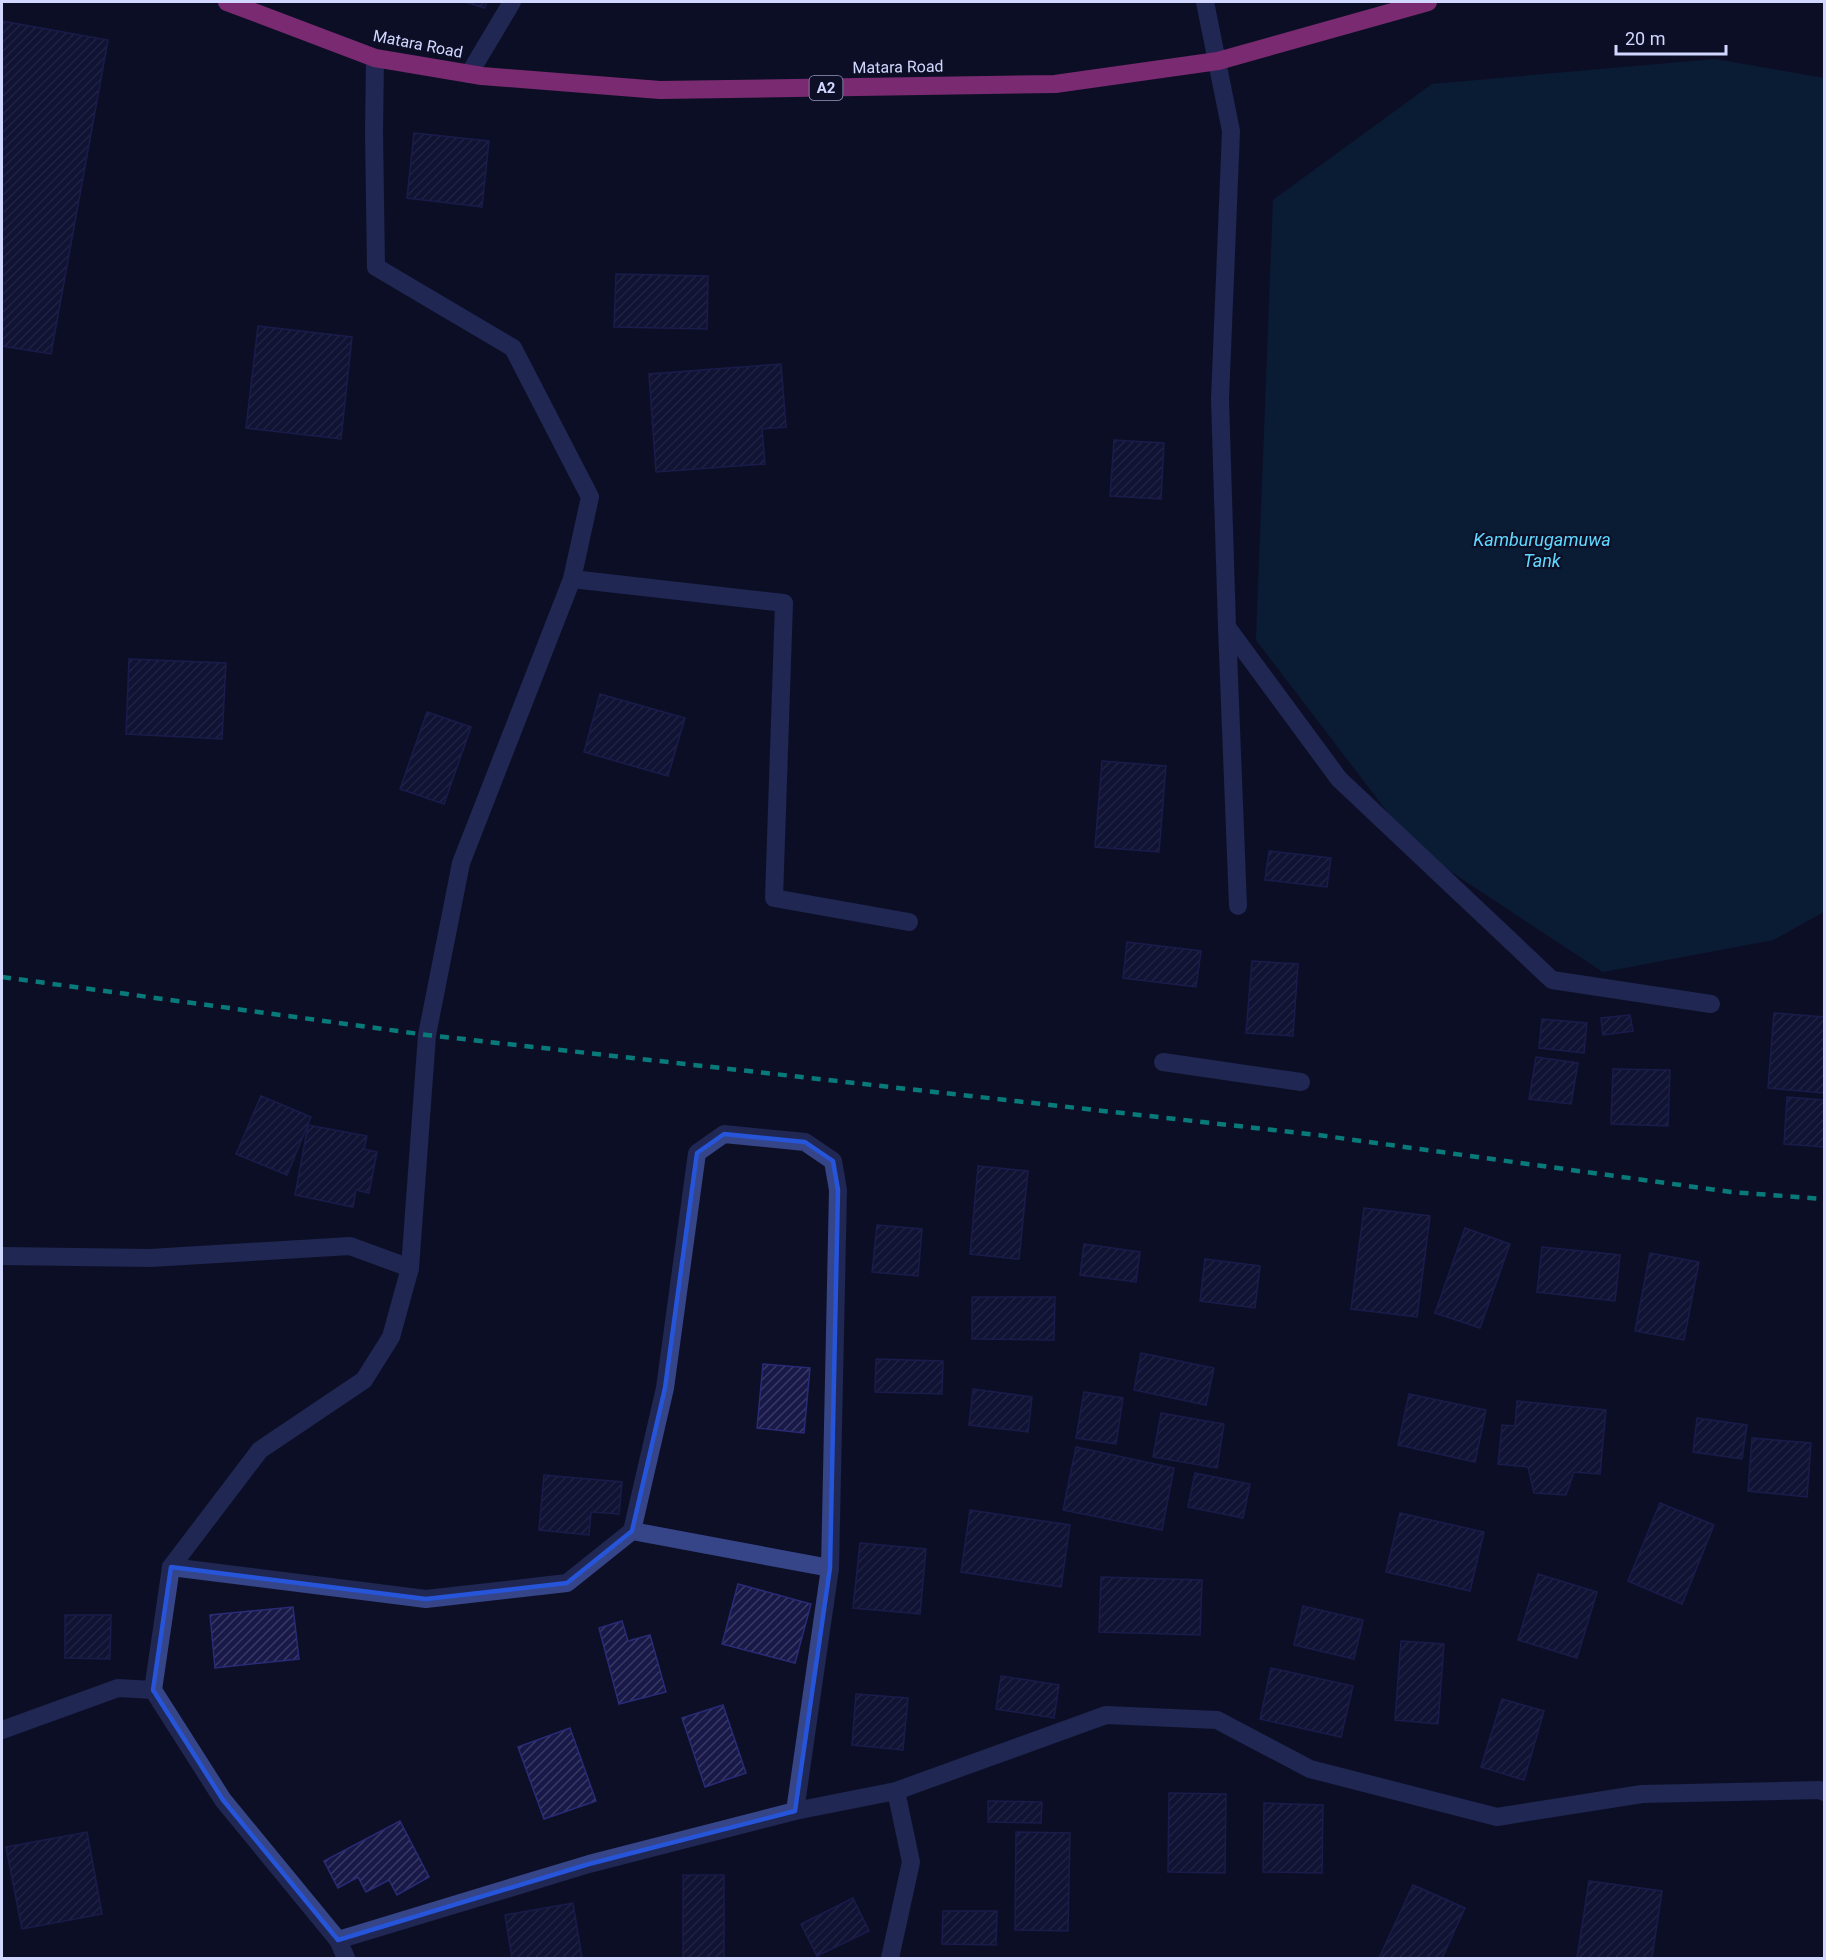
<svg xmlns="http://www.w3.org/2000/svg" width="1826" height="1960" font-family="Roboto,sans-serif">
  <style>
    .water { fill: #072c46 }
    .building { fill: url(#building-hatch); stroke: #292b76; stroke-width: 1.5 }
    .lines { fill: none; stroke-linecap: round; stroke-linejoin: round }
    .minor { stroke: #354588; stroke-width: 18 }
    .highway { stroke: #ff4dca; stroke-width: 18 }
    .rail { stroke: #00fdde; stroke-width: 4.5; stroke-dasharray: 9 8; stroke-linecap: butt }
    .marked { fill: none; stroke: #2655da; stroke-width: 4.5; stroke-linejoin: round }
    .labels { text-anchor: middle; dominant-baseline: central; stroke-width: 4.5; stroke-linejoin: round; paint-order: stroke }
    .shield { fill: #0d0f26; stroke: #979bbe; stroke-width: 1.5 }
    .shield-label { font-size: 15px; font-weight: bold; fill: #d2d7ff }
    .street-label { font-size: 16px; fill: #d2d7ff; stroke: #0d0f26 }
    .water-label { font-size: 18px; font-style: italic; fill: #60d9ff; stroke: #0d0f26 }
  </style>
  <defs>
    <pattern id="building-hatch" width="6" height="6" patternUnits="userSpaceOnUse" patternTransform="scale(1.5)"><rect width="6" height="6" fill="#181948"/><path d="M-1 1l2-2M0 6l6-6M5 7l2-2" fill="none" stroke="#393a63"/></pattern>
  </defs>
  <rect width="100%" height="100%" fill="#0d0f26"/>
  <!-- water -->
  <path class="water" d="M1715 59 1824 78V912L1773 940 1603 972 1415 848 1256 640 1273 200 1432 84Z"/>
  <!-- building -->
  <g class="building">
    <path d="M465 2H487L485 8Z"/>
    <path d="M2 21 108 40 51 354 2 346Z"/>
    <path d="M414 133 489 141 482 207 407 198Z"/>
    <path d="M616 274 708 276 707 329 614 327Z"/>
    <path d="M258 326 352 337 341 439 246 428Z"/>
    <path d="M781 364 786 427 762 429 765 464 656 472 649 374Z"/>
    <path d="M1114 440 1164 443 1161 499 1110 496Z"/>
    <path d="M129 659 226 663 222 739 126 734Z"/>
    <path d="M600 694 685 718 668 776 584 752Z"/>
    <path d="M427 712 471 727 444 804 400 789Z"/>
    <path d="M1102 761 1166 766 1159 852 1095 847Z"/>
    <path d="M1269 851 1331 858 1327 887 1265 880Z"/>
    <path d="M1127 942 1201 951 1196 987 1123 978Z"/>
    <path d="M1252 961 1298 964 1293 1036 1246 1033Z"/>
    <path d="M1774 1013 1824 1017V1093L1768 1088Z"/>
    <path d="M1630 1015 1633 1031 1603 1035 1601 1018Z"/>
    <path d="M1542 1019 1587 1023 1584 1053 1539 1048Z"/>
    <path d="M1536 1057 1578 1063 1571 1104 1529 1099Z"/>
    <path d="M1613 1069 1670 1070 1668 1126 1611 1124Z"/>
    <path d="M261 1096 311 1117 287 1175 236 1154Z"/>
    <path d="M1787 1097 1824 1100V1147L1784 1144Z"/>
    <path d="M308 1125 367 1136 364 1149 377 1152 369 1193 356 1190 353 1207 295 1195Z"/>
    <path d="M978 1166 1028 1171 1019 1259 970 1254Z"/>
    <path d="M1364 1208 1430 1216 1417 1317 1351 1309Z"/>
    <path d="M877 1225 922 1229 918 1276 872 1272Z"/>
    <path d="M1465 1228 1510 1244 1480 1328 1435 1313Z"/>
    <path d="M1084 1244 1140 1252 1136 1282 1080 1275Z"/>
    <path d="M1542 1247 1620 1255 1615 1301 1537 1292Z"/>
    <path d="M1650 1253 1699 1262 1684 1340 1635 1331Z"/>
    <path d="M1205 1259 1260 1266 1255 1308 1200 1301Z"/>
    <path d="M972 1297H1055L1054 1340 972 1339Z"/>
    <path d="M1141 1353 1214 1368 1206 1405 1134 1390Z"/>
    <path d="M876 1359 943 1361 942 1394 875 1392Z"/>
    <path d="M763 1364 810 1368 804 1433 757 1428Z"/>
    <path d="M973 1389 1032 1397 1028 1432 969 1425Z"/>
    <path d="M1084 1392 1123 1398 1116 1444 1076 1438Z"/>
    <path d="M1409 1394 1486 1410 1475 1462 1398 1445Z"/>
    <path d="M1517 1401 1606 1410 1600 1474 1574 1472 1566 1495 1534 1493 1528 1467 1498 1464 1502 1425 1515 1426Z"/>
    <path d="M1161 1413 1224 1424 1217 1468 1153 1457Z"/>
    <path d="M1697 1418 1747 1425 1742 1459 1693 1452Z"/>
    <path d="M1752 1438 1811 1443 1807 1497 1748 1491Z"/>
    <path d="M1076 1447 1174 1468 1162 1530 1063 1510Z"/>
    <path d="M1195 1473 1250 1484 1243 1518 1188 1507Z"/>
    <path d="M544 1475 622 1482 619 1514 591 1512 589 1535 539 1530Z"/>
    <path d="M1660 1503 1714 1525 1682 1604 1628 1581Z"/>
    <path d="M970 1510 1070 1525 1061 1587 961 1572Z"/>
    <path d="M1400 1513 1484 1532 1470 1591 1386 1572Z"/>
    <path d="M860 1543 926 1549 920 1614 853 1608Z"/>
    <path d="M1538 1574 1597 1592 1577 1658 1518 1640Z"/>
    <path d="M1101 1577 1202 1580 1200 1635 1099 1632Z"/>
    <path d="M738 1584 811 1604 795 1663 722 1644Z"/>
    <path d="M1303 1606 1363 1620 1354 1659 1294 1645Z"/>
    <path d="M293 1607 299 1659 215 1668 210 1615Z"/>
    <path d="M65 1615H111L110 1659 65 1658Z"/>
    <path d="M622 1621 628 1641 650 1635 666 1692 619 1704 599 1628Z"/>
    <path d="M1401 1641 1444 1644 1438 1724 1395 1720Z"/>
    <path d="M1271 1668 1353 1686 1341 1737 1260 1719Z"/>
    <path d="M1001 1676 1059 1685 1054 1718 996 1709Z"/>
    <path d="M856 1694 908 1698 903 1750 852 1745Z"/>
    <path d="M1502 1699 1544 1711 1524 1780 1481 1767Z"/>
    <path d="M723 1705 746 1773 705 1787 682 1718Z"/>
    <path d="M570 1728 596 1801 544 1819 518 1747Z"/>
    <path d="M1169 1793 1226 1794 1225 1873 1168 1872Z"/>
    <path d="M988 1801 1042 1802 1041 1823 988 1822Z"/>
    <path d="M1264 1803 1323 1805 1322 1873 1263 1872Z"/>
    <path d="M400 1821 429 1877 397 1895 389 1880 366 1892 358 1877 338 1888 324 1861Z"/>
    <path d="M87 1832 102 1914 22 1929 6 1847Z"/>
    <path d="M1016 1832 1070 1833 1068 1931 1015 1930Z"/>
    <rect x="683" y="1875" width="41" height="83"/>
    <path d="M1589 1881 1662 1891 1652 1958H1577Z"/>
    <path d="M1413 1885 1465 1908 1442 1958H1379Z"/>
    <path d="M853 1898 869 1931 817 1956 801 1924Z"/>
    <path d="M573 1903 582 1958H512L505 1915Z"/>
    <path d="M943 1911H997L996 1945 942 1944Z"/>
  </g>
  <g class="lines">
    <!-- minor -->
    <g class="minor">
      <path d="M1205 2 1231 131 1220 399 1227 627 1339 779 1552 980 1711 1004"/>
      <path d="M469 74 512 2"/>
      <path d="M572 579 784 603 774 898 909 922"/>
      <path d="M1227 627 1238 906"/>
      <path d="M1163 1062 1301 1082"/>
      <path d="M2 1256 150 1258 350 1246 410 1268"/>
      <path d="M632 1531 830 1568"/>
      <path d="M171 1567 426 1599 567 1583 632 1531 665 1388 697 1153 724 1134 805 1142 833 1161 838 1190 830 1568 795 1811"/>
      <path d="M2 1730 118 1688 153 1690"/>
      <path d="M338 1940 589 1864 795 1811 896 1791 1106 1715 1217 1720 1310 1769 1497 1817 1642 1794 1820 1790 1824 1792"/>
      <path d="M346 1958 338 1940 223 1800 153 1690 171 1567 260 1450 364 1380 391 1337 410 1268 427 1035 461 863 572 579 590 497 513 348 376 267 374 132 375 58"/>
      <path d="M890 1958 911 1862 896 1791"/>
    </g>
    <!-- highway -->
    <path class="highway" d="M227 2 375 58 482 76 660 90 1055 84 1218 61 1428 2"/>
    <!-- rail -->
    <path class="rail" d="M2 977 427 1035 1318 1135 1731 1192 1824 1199"/>
  </g>
  <!-- marked area -->
  <path d="M0 0H1826V1960H0ZM724 1134 805 1142 833 1161 838 1190 830 1568 795 1811 589 1864 338 1940 223 1800 153 1690 171 1567 426 1599 567 1583 632 1531 665 1388 697 1153Z" fill="#0d0f26" fill-opacity=".55" fill-rule="evenodd"/>
  <path class="marked" d="M724 1134 805 1142 833 1161 838 1190 830 1568 795 1811 589 1864 338 1940 223 1800 153 1690 171 1567 426 1599 567 1583 632 1531 665 1388 697 1153Z"/>
  <g class="labels">
    <!-- shield labels -->
    <rect class="shield" x="809.5" y="76" width="33" height="24" rx="4.5"/>
    <g class="shield-label">
      <text x="826" y="88">A2</text>
    </g>
    <!-- street labels -->
    <g class="street-label">
      <text transform="translate(418 44) rotate(11)">Matara Road</text>
      <text transform="translate(898 67) rotate(-1)">Matara Road</text>
    </g>
    <!-- water labels -->
    <g class="water-label">
      <text x="1542" y="539">Kamburugamuwa<tspan x="1542" dy="21">Tank</tspan></text>
    </g>
  </g>
  <!-- border -->
  <rect width="1826" height="1960" fill="none" stroke="#d2d7ff" stroke-width="6"/>
  <!-- scale -->
  <path d="M1616 45v9h110v-9" fill="none" stroke="#d2d7ff" stroke-width="3"/>
  <text x="1625" y="45" font-size="18" fill="#d2d7ff" stroke="#0d0f26" stroke-width="4.5" paint-order="stroke">20 m</text>
</svg>
